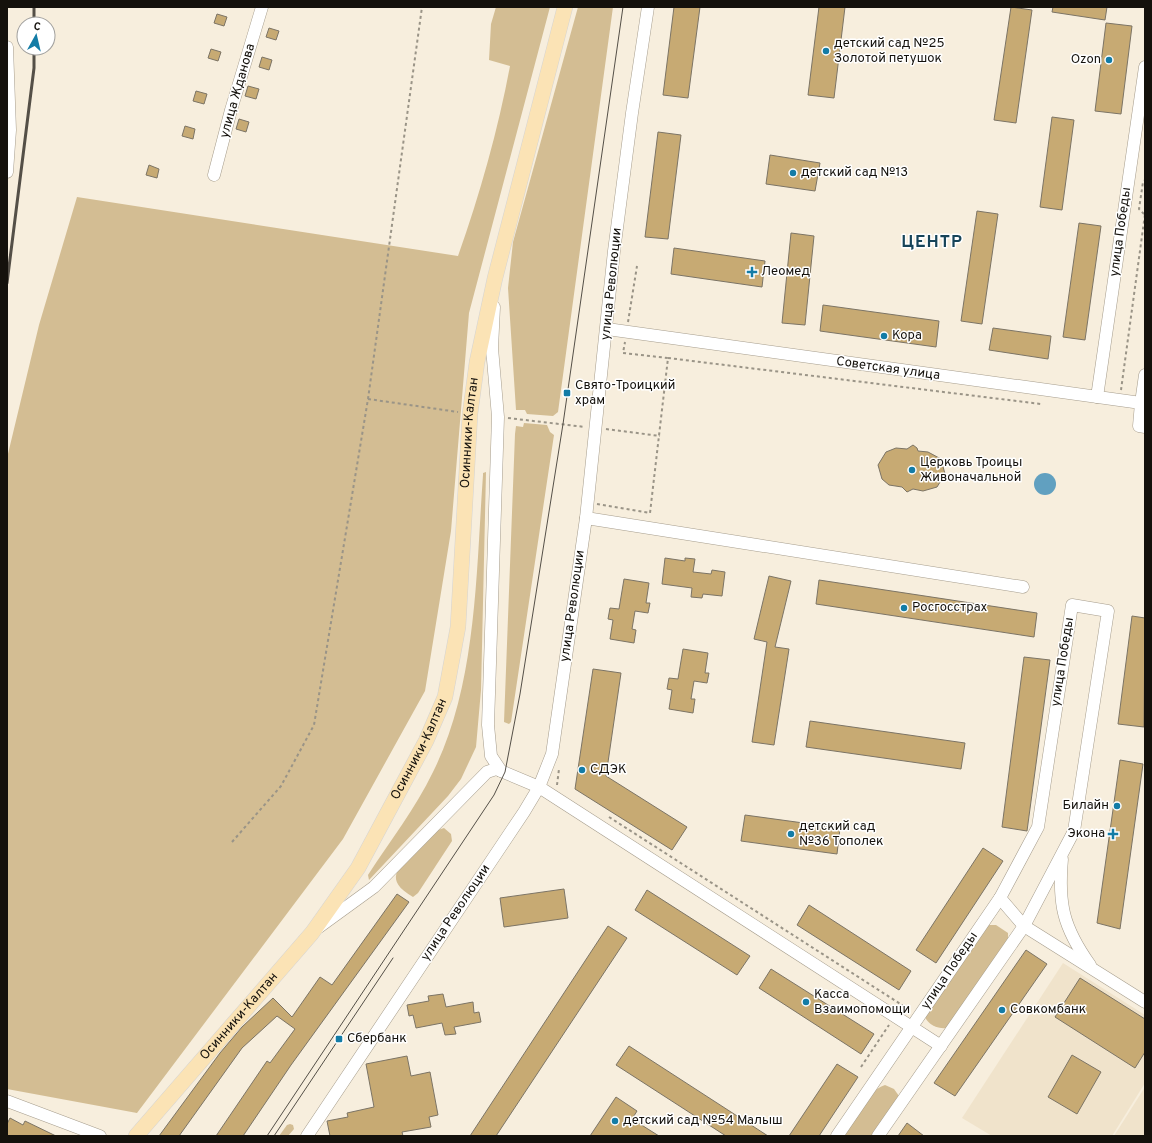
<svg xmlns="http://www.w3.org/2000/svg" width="1152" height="1143" viewBox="0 0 1152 1143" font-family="Overpass,sans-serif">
<rect width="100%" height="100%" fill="#f7eedd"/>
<g fill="#f0e3cb">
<path d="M1063,963L1145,1015V1083L1112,1136H992L962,1118Z"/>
<path d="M1145,1087V1136H1114Z"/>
</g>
<g fill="#d3bd93">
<path d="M496,7H550L469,313L451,531L425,691L343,839L137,1113L7,1089V458L39,325L77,197L458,256C480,194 498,130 510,66L489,60L491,24Z"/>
<path d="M578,7H613L558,412L553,416L527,414L525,410H516L508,288L513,242Z"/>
<path d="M524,423L547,425L550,432L554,435L511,722L509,724L504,722L515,434L516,426L523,427Z"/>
<path d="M486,472L481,690L476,747L461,779L448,796L369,880L368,875C390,841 415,809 433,772C477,684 476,572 483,475V473Z"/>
<path d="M444,828L451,834L452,841L418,893L413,897C384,880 397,868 415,850C424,840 431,831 444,828Z"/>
<path d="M988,925H996L1008,933V943L947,1028C939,1029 929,1026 925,1017Z"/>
<path d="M885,1085L894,1089L899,1096L874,1136H841C853,1119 865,1092 885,1085Z"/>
<path d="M290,1124L293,1125L294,1129L288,1136H279L287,1125Z"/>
</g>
<circle fill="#61a0c0" cx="1045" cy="484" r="11"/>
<g fill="#c7aa73" stroke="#7c7465">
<path d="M674,7H700L688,98L663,95Z"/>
<path d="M819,7H845L834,98L808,95Z"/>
<path d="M1011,7L1032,10L1016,123L994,120Z"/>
<path d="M1053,7H1107L1105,20L1052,12Z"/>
<path d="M217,14L227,17L224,26L214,23Z"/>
<path d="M1106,23L1132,26L1121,114L1095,111Z"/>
<path d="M269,28L279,31L276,40L266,37Z"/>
<path d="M211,49L221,52L218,61L208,58Z"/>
<path d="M262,57L272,60L269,70L259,67Z"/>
<path d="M248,86L259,89L256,99L245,96Z"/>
<path d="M196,91L207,94L204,104L193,101Z"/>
<path d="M1052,117L1074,120L1062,210L1040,207Z"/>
<path d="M239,119L249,122L246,132L236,129Z"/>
<path d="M185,126L195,129L193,139L182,136Z"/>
<path d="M658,132L681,135L668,239L645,237Z"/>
<path d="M770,155L820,163L815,191L766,184Z"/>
<path d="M149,165L159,169L157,178L146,175Z"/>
<path d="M977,211L998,214L982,324L961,321Z"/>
<path d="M1079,223L1101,226L1085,340L1063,337Z"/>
<path d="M791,233L814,236L805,325L782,323Z"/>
<path d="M674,248L765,261L762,287L671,274Z"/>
<path d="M823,305L939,321L936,347L820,331Z"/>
<path d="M993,328L1051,336L1048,359L989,350Z"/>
<path d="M913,445L917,448L918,451L928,452L941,459L945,474L937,487L923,491L913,489L907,492L902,487L889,485L882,479L878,465L886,452L896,448L907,449Z"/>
<path d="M665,558L685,561V558L695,559L693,572L711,574L712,570L725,572L722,596L703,594L702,598L691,597L692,588L662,584Z"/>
<path d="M769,576L791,581L775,647L789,649L774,745L752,742L767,642L754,639Z"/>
<path d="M624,579L649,583L646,603H650L648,613L635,611L632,629L636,630L634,643L610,639L613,620L608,619L610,608L619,609Z"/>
<path d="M819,580L1037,613L1034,637L816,604Z"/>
<path d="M1132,616L1145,618L1144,727L1118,724Z"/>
<path d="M683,649L708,653L705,673H709L707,683L694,681L691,699H695L693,713L669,709L672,690L667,689L669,678L678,679Z"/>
<path d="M1024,657L1050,660L1027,831L1002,827Z"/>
<path d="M593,669L621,673L606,776L687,827L672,850L575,789Z"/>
<path d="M810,721L965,743L961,769L806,747Z"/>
<path d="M1120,760L1143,764L1120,929L1097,923Z"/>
<path d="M745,815L840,828L837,854L741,841Z"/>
<path d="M983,848L1003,861L936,963L916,950Z"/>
<path d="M564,889L568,918L504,927L500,898Z"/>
<path d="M647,890L750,956L737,975L635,910Z"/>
<path d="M397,894L409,902L291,1065L243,1136H216L267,1061L270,1063L295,1029L277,1016L242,1048L179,1136H159L220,1053L242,1027L273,998L292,1017L320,977L332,985Z"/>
<path d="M809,905L911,971L899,990L797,925Z"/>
<path d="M608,926L627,938L496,1136H470Z"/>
<path d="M1026,950L1047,964L955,1096L934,1083Z"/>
<path d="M771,969L874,1034L861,1054L759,988Z"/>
<path d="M1080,978L1145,1019V1052L1135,1068L1055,1017Z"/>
<path d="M443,994L446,1007L473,1002L474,1013L479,1012L481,1022L454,1027L456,1034L445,1035L442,1023L416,1028L413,1015L409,1016L407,1005L429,1001L428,996Z"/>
<path d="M629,1046L768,1136H726L616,1065Z"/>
<path d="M1072,1055L1101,1072L1077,1114L1048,1097Z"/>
<path d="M407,1056L411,1076L430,1072L438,1115L429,1117L431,1127L402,1132L403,1136H330L327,1121L348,1117L347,1113L374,1107L366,1064Z"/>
<path d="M837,1064L858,1077L819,1136H789Z"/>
<path d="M616,1097L637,1111L632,1119L659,1136H590Z"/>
<path d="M10,1118L23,1125L25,1121L56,1136H7V1124Z"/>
<path d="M907,1123L924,1136H898Z"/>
</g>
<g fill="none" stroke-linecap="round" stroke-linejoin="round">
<defs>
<g id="minor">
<path d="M7,47L10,130L7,172"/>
<path d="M214,175L231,110L262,7"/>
<path d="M607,329L1141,403L1139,426L1145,427"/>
<path d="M1097,397L1145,67"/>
<path d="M1141,403L1145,375"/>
<path d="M586,518L1023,587"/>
<path d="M501,771L539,787L941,1046"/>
<path d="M1062,859C1058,904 1063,927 1090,965"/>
<path d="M1000,898L1024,926L1145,1002"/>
<path d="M319,927L374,887L487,772L496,769L501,771L491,756L488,725L498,417L492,348L494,307"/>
<path d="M7,1101L100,1136"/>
<path d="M307,1136L524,812L539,787L552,754L586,518L614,251L632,113L648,7"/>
<path d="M837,1136L1000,898L1038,827L1072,605L1108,611L1074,831L1024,926L878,1136"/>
</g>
<g id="major">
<path id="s1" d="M136,1136L312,933L358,868L426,741L445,697L458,627L470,414L477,362L495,278L565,7"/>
</g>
</defs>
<use href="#minor" stroke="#a69d8d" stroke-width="13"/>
<use href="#major" stroke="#d5d4d3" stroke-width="16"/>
<g stroke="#9a9487" stroke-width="2" stroke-dasharray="3 3" stroke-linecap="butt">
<path d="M1144,214L1139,209L1143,182L1145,180"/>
<path d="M628,322L637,266"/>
<path d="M668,358L1041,404"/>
<path d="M1121,390L1145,214"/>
<path d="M368,399L458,412"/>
<path d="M508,418L585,427"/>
<path d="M606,429L660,436"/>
<path d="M597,504L650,513L668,358L623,353L625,342"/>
<path d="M557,785L559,769"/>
<path d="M609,817L902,1005L901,1007"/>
<path d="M232,842L281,786L314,725L368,399L422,7"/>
<path d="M861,1067L889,1025"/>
</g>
<use href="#minor" stroke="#fff" stroke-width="12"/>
<use href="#major" stroke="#fbe3b5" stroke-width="15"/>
<g stroke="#544f47" stroke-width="1">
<path d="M267,1136L494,795L505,772L520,694L563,424L623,7"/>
<path d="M274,1136L393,958"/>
</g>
<g stroke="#544f47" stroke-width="3">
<path d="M34,24V7"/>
<path d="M7,283L34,68V48"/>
</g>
</g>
<g fill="#137ca6" stroke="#fff" stroke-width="1.5">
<circle cx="826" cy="51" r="4"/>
<circle cx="1109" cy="60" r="4"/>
<circle cx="793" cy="173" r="4"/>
<path d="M750 266h4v4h4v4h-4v4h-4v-4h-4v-4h4z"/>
<circle cx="884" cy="336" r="4"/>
<rect x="563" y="389" width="8" height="8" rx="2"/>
<circle cx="912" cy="470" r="4"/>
<circle cx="904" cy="608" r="4"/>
<circle cx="582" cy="770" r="4"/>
<circle cx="1117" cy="806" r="4"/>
<circle cx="791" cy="834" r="4"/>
<path d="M1111 828h4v4h4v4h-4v4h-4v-4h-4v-4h4z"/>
<circle cx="806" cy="1002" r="4"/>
<circle cx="1002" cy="1010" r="4"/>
<rect x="335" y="1035" width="8" height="8" rx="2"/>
<circle cx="615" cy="1121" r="4"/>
</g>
<g text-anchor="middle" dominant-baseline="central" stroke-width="3" stroke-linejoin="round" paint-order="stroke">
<g font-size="13" fill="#14110c" stroke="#fff" text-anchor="start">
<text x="834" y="44">детский сад №25<tspan x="834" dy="15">Золотой петушок</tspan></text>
<text x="1101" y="60" text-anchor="end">Ozon</text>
<text x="801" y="173">детский сад №13</text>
<text x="761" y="272">Леомед</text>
<text x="892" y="336">Кора</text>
<text x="575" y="386">Свято-Троицкий<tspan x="575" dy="15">храм</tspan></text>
<text x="920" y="463">Церковь Троицы<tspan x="920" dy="15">Живоначальной</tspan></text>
<text x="912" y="608">Росгосстрах</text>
<text x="590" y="770">СДЭК</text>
<text x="1109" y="806" text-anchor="end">Билайн</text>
<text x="799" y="827">детский сад<tspan x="799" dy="15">№36 Тополек</tspan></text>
<text x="1105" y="834" text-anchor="end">Экона</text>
<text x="814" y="995">Касса<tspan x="814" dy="15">Взаимопомощи</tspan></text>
<text x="1010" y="1010">Совкомбанк</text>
<text x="347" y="1039">Сбербанк</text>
<text x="623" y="1121">детский сад №54 Малыш</text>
</g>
<g font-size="13" fill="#14110c" stroke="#fff">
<text transform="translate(238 91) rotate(-74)">улица Жданова</text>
<text transform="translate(1121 232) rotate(-82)">улица Победы</text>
<text transform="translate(612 284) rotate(-84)">улица Революции</text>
<text transform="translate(888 369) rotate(8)">Советская улица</text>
<text stroke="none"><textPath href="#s1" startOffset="806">Осинники-Калтан</textPath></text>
<text transform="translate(573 606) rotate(-82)">улица Революции</text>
<text transform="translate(1063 662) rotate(-81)">улица Победы</text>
<text stroke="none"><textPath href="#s1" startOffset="482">Осинники-Калтан</textPath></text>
<text transform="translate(456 913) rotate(-56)">улица Революции</text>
<text transform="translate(950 971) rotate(-56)">улица Победы</text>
<text stroke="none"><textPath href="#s1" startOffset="158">Осинники-Калтан</textPath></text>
</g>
<g font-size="17" font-weight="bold" letter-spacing="1" fill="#174459" stroke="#fff">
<text x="932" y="243">ЦЕНТР</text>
</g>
</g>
<rect width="1152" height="1143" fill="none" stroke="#14110c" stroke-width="16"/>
<g transform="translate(36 36) rotate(8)"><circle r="19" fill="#ffffff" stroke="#a1a09e"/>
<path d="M0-3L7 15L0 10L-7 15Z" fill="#137ca6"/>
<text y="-6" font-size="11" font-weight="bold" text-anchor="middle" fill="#14110c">С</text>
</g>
</svg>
